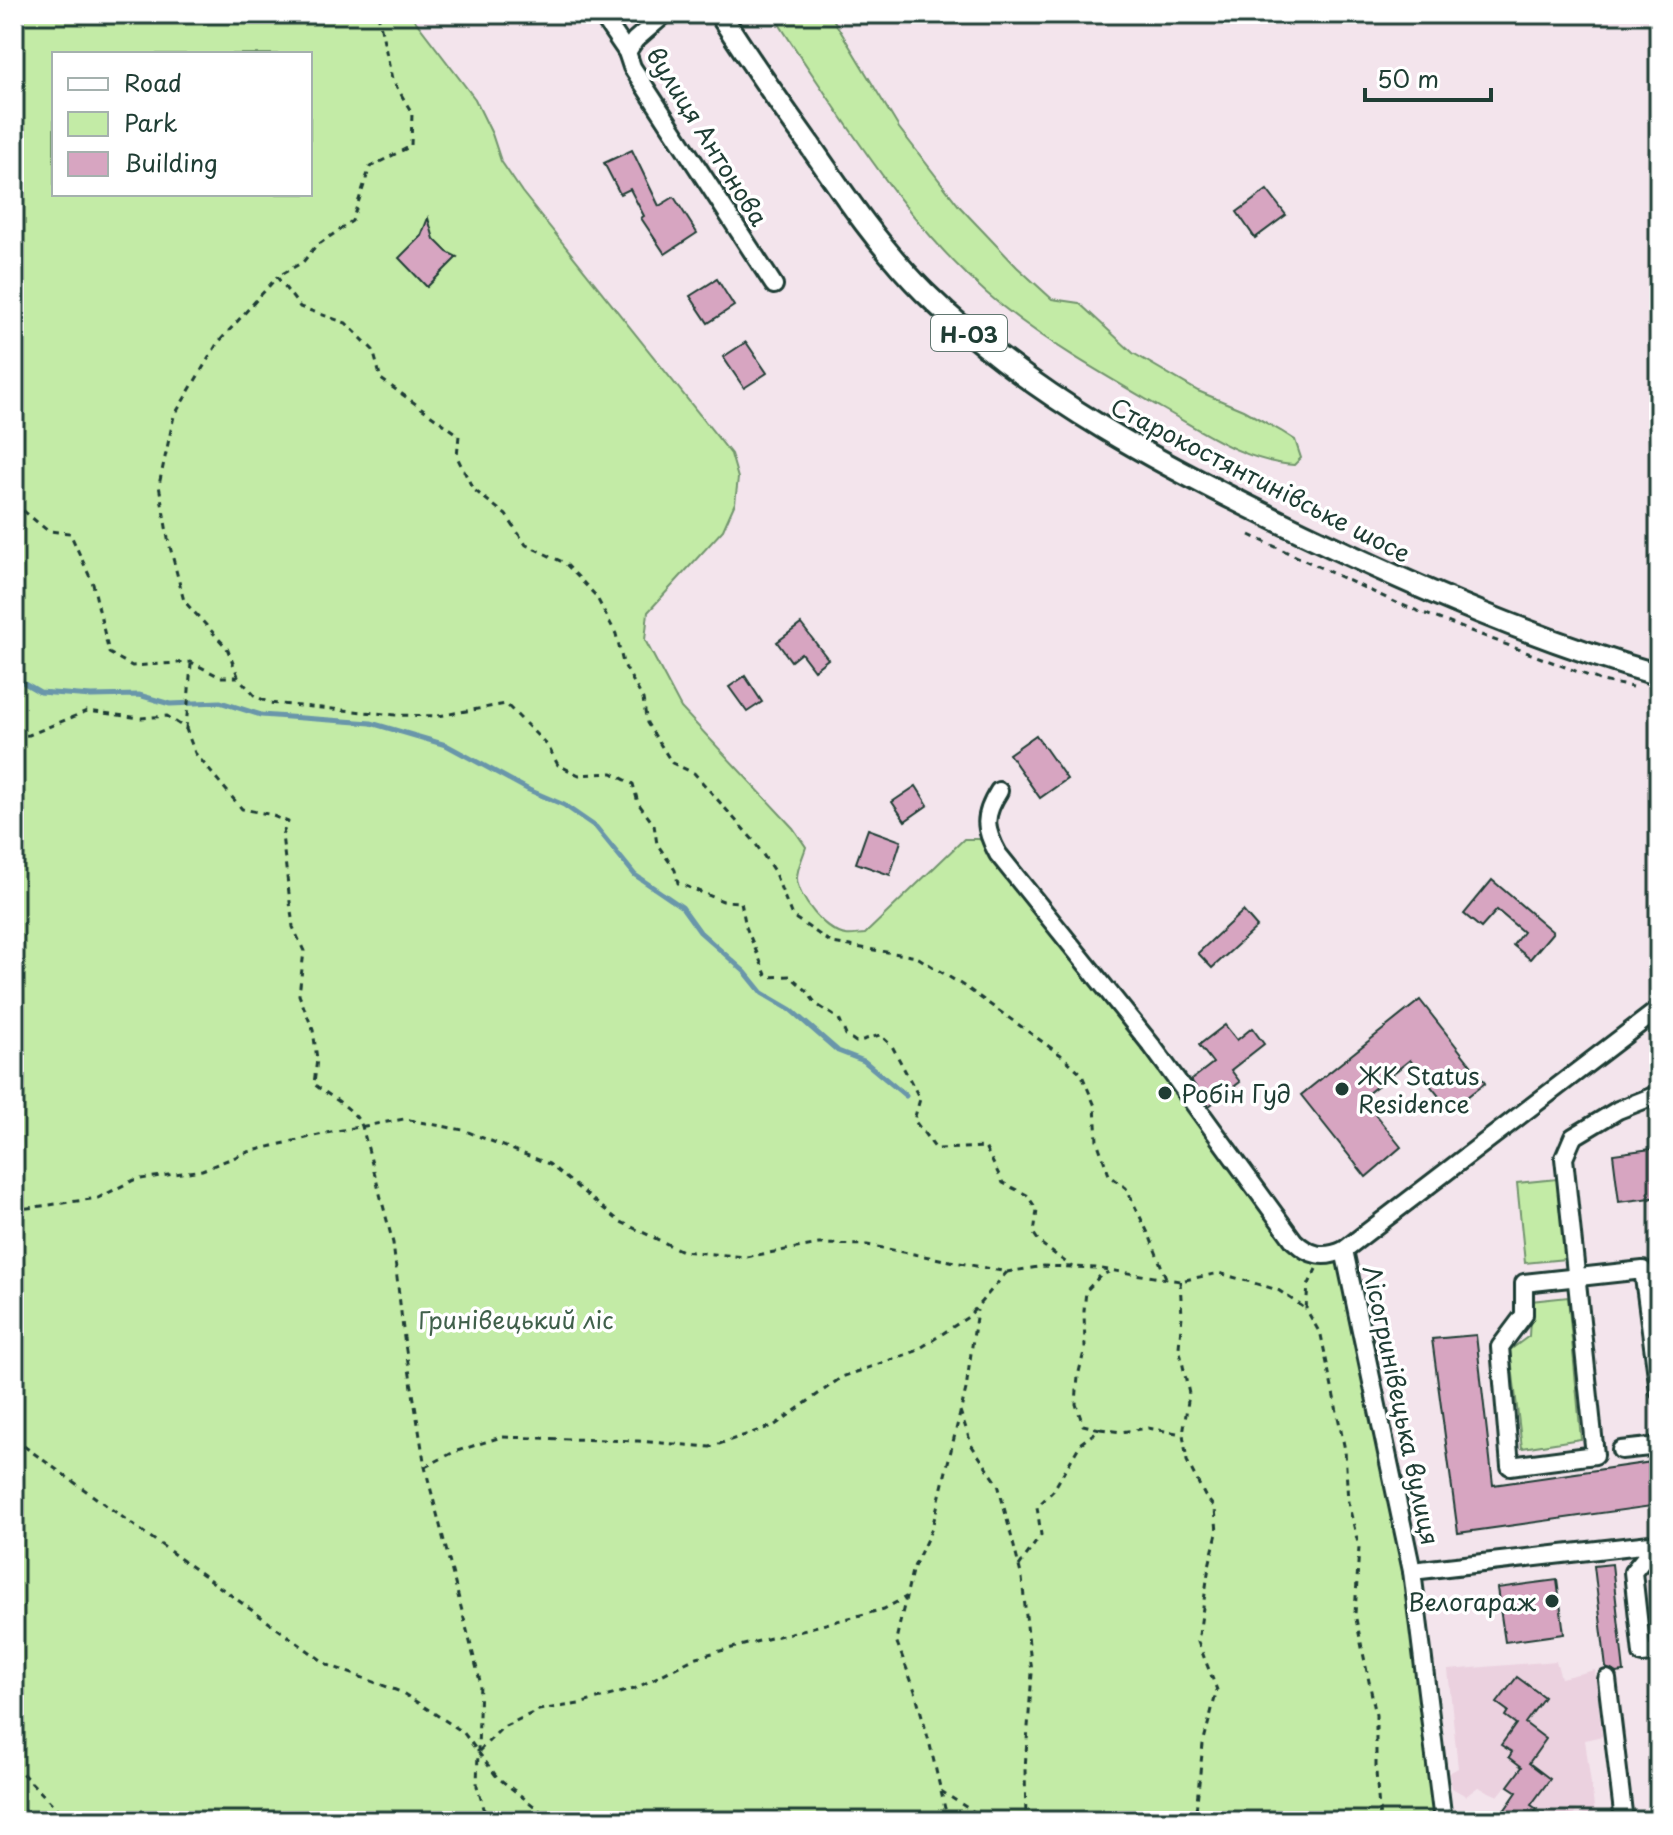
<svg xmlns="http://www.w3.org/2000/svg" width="1673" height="1835" viewBox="0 0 1673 1835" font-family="'Playpen Sans',sans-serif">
<rect width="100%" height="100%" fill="#f3e4ec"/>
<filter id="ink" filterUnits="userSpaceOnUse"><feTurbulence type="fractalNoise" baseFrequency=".0125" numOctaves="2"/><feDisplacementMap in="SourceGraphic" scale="16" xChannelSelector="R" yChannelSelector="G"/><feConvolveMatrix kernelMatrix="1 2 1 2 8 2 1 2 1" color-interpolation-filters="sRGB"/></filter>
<g filter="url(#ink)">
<path fill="#ebd1df" d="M1556,1661L1561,1678L1595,1670L1602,1736L1585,1740L1596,1821H1592L1578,1809L1569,1821H1547L1548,1818L1542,1812L1506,1786L1498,1796L1478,1787L1466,1796L1452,1788L1449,1773L1458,1768L1448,1670Z"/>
<g fill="#c3eba6" stroke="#71946d" stroke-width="2" fill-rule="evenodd">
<path d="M14,14H410L475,99L492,134L501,161L522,192L731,454L738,478L735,503L723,530L648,612L645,640L681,708L793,828L806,847C803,857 797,868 797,878C797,897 827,933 846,935C852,936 859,934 865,934L964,839H979L998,854L1306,1252L1344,1250L1412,1571L1443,1821H14ZM54,54H310V194H54Z"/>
<path d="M773,14H830L899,128L959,206L1017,267L1052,299L1079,303L1133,353L1198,391L1243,410L1281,431L1295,440L1301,458L1294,465C1245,462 1202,431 1161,408C1106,376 1051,345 1002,306C931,249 877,170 827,96C809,69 790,42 773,14Z"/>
<path d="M1557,1179L1565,1259L1525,1263L1517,1183Z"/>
<path d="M1568,1297L1581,1439L1522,1448L1510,1350L1529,1336L1531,1301Z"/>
</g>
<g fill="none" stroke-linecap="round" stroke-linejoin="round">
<path stroke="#6996aa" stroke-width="5" d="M14,677L40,692L91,696L139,695L170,704L220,702L261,715L371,723L446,745L529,790L564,805L596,827L635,875L682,907L700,932L745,972L762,993L791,1010L838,1051L864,1061L906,1096"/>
</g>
<g fill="#d7a5c1" stroke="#1f3d34" stroke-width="2">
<path d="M632,150L659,206L674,197L697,233L665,254L641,218L644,216L630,189L620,194L604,163Z"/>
<path d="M1267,190L1286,215L1255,238L1237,212Z"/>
<path d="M428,218L434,239L447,252L457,257L427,287L399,258L421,236Z"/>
<path d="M717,279L734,306L708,323L690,296Z"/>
<path d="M746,342L767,373L744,388L723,357Z"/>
<path d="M801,624L828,659L814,670L801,653L791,661L777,642Z"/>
<path d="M745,676L762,702L747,712L729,687Z"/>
<path d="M1036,735L1067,779L1040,798L1009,754Z"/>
<path d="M916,786L928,805L905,821L892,802Z"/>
<path d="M868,829L901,841L890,875L856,863Z"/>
<path d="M1492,880L1553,932L1530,959L1513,945L1523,932L1497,910L1481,928L1464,914Z"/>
<path d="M1243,911L1257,927L1212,968L1198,953Z"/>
<path d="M1420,1000L1485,1083L1450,1110L1410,1060L1362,1098L1401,1147L1366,1177L1301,1095Z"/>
<path d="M1225,1025L1237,1040L1252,1028L1264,1044L1231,1070L1240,1082L1209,1106L1191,1080L1213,1063L1199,1045Z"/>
<path d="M1659,1148V1197L1619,1202L1613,1154Z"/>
<path d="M1476,1335L1493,1485L1659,1461V1505L1458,1533L1432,1339Z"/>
<path d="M1612,1564L1624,1672L1616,1673L1606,1668L1594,1566Z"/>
<path d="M1557,1580L1564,1634L1505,1642L1497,1588Z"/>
<path d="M1517,1677L1544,1697L1525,1723L1546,1739L1529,1763L1550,1779L1531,1805L1537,1809L1529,1821H1497L1517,1792L1508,1786L1522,1767L1509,1757L1512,1752L1501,1745L1516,1724L1505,1716L1508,1711L1497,1703Z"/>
</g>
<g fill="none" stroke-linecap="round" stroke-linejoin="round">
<defs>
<g id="minor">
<path d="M601,14L627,52L632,67L774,285"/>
<path d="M627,52L635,40L665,14"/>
<path d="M999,791C983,816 984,828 998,854L1152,1046L1294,1241C1310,1256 1324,1259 1344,1250L1659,1009"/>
<path d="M1659,1094L1618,1110L1573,1137L1564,1158L1595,1455L1510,1466L1500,1347L1524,1315V1283L1643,1270L1659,1391"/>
<path d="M1344,1250L1412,1571L1443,1821"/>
<path d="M1621,1450L1659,1446"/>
<path d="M1657,1543L1633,1572L1642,1654L1659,1652"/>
<path d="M1412,1571L1659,1543"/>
<path d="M1607,1679L1624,1821"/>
</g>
<path id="major" d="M720,14C748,58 778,101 809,144C844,195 880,248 924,292C1033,399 1169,469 1305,534C1420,589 1537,640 1659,675"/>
</defs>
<use href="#minor" stroke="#1f3d34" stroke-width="22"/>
<use href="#major" stroke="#1f3d34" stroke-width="26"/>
<g stroke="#1f3d34" stroke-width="3" stroke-dasharray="6 6" stroke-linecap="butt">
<path d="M378,14L392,79L412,113L411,146L370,167L352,221L315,247L303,262L277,277L300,307L346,323L373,350L381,379L459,435L457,457L473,489L506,515L526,545L565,563L596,596L616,634L623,663L643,699L647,723L672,763L694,773L753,840L774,871L792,916L832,943L917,957L967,988L1061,1055L1081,1073L1095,1106L1097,1141L1109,1175L1126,1188L1150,1237L1166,1278"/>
<path d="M14,503L48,531L70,533L93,584L109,653L132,666L191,662L220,677H238L254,695L269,703L396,715L438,716L506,704L548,746L558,765L579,775L612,773L633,784L638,803L654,825L657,844L675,870L678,883L723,901L741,902L746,927L767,977L790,976L806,990L816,1004L839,1019L846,1035L856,1042L880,1035L892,1046L920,1099L914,1120L936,1149L985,1147L1003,1183L1027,1195L1037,1210L1034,1234L1040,1243L1072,1267"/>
<path d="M1250,535L1397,603L1602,681L1632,687"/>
<path d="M238,676L227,648L184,601L168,539L159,485L174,416L217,344L277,277"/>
<path d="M186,729L191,664"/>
<path d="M14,736L29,735L87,711L141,718L167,716L186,729L195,753L242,809L268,814L288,822L282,835L293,927L304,951L299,995L313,1030L317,1059L314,1084C331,1098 352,1106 362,1126L393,1243L404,1338L425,1467L480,1681L477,1786L488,1821"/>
<path d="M14,1210L98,1198L134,1180L202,1170L248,1152L331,1132L404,1119L463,1130L549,1164L619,1221L682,1251L746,1257L819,1244L867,1245L1007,1272L1044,1266L1096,1268L1180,1281L1219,1273L1278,1290L1306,1309"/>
<path d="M1316,1269L1308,1286L1306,1309L1321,1335L1345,1450L1348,1502L1359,1547L1355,1614L1376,1715V1772L1380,1821"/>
<path d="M1180,1281L1182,1316L1179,1347L1189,1394L1183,1434L1187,1461L1205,1496L1215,1508L1217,1533L1209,1566L1198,1642L1217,1690L1203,1744L1195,1821"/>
<path d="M960,1411L972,1446L998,1484L1022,1578L1032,1673L1025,1768L1026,1821"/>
<path d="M1100,1429L1083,1425L1076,1404L1078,1376L1085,1348L1084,1311L1086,1291L1100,1276L1109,1272"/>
<path d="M14,1439L328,1665L401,1692L463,1732L497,1777L553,1821"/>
<path d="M425,1467L454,1452L501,1437L638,1441L710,1447L775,1425L842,1377L916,1351L968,1317L1007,1272"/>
<path d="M1019,1566L1041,1535L1037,1507L1053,1491L1081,1443L1100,1429L1121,1432L1148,1428L1183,1434"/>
<path d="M479,1751L503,1727L539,1710L579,1704L634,1689L697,1657L884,1609L906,1597"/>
<path d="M14,1765L69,1821"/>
<path d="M941,1791L988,1821"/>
<path d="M948,1821L930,1745L915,1691L896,1640L912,1571L932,1528L966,1389L977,1310"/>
<path d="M1159,1821H1174"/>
</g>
<use href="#minor" stroke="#fff" stroke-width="16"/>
<use href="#major" stroke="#fff" stroke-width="20"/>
</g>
</g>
<g fill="#1f3d34" stroke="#fff" stroke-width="3">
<circle cx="1342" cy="1089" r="8"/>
<circle cx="1165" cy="1093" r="8"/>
<circle cx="1552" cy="1601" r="8"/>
</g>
<g text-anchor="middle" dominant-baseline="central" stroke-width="7" stroke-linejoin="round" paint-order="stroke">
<rect fill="#fff" stroke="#627771" stroke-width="2" x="931" y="315" width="76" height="36" rx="6"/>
<g font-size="22" font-weight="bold" fill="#1f3d34">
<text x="969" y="333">Н-03</text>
</g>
<g font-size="24" fill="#1f3d34" stroke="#fff">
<text transform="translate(708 136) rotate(58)">вулиця Антонова</text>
<text transform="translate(1261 479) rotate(27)">Старокостянтинівське шосе</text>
<text transform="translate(1402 1405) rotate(78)">Лісогринівецька вулиця</text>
</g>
<g font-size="24" fill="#1f3d34" stroke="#fff" text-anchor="start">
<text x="1358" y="1075">ЖК Status<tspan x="1358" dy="28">Residence</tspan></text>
<text x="1181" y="1093">Робін Гуд</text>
<text x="1536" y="1601" text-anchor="end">Велогараж</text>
</g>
<g font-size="24" fill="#40604b" stroke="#fff">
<text x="516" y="1319">Гринівецький ліс</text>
</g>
</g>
<rect width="1673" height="1835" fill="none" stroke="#fff" stroke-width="48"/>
<rect x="24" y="24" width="1625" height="1787" fill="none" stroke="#1f3d34" stroke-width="3" filter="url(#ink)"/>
<rect x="52" y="52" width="260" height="144" fill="#ffffff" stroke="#a5b1ae" stroke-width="2"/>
<rect x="68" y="78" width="40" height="12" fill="#ffffff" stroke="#a5b1ae" stroke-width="2"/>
<text x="124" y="92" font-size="24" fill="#1f3d34">Road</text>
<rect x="68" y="112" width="40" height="24" fill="#c3eba6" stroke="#a5b1ae" stroke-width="2"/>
<text x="124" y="132" font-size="24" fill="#1f3d34">Park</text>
<rect x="68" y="152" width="40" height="24" fill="#d7a5c1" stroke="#a5b1ae" stroke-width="2"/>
<text x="124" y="172" font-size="24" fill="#1f3d34">Building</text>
<path d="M1365 88v12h126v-12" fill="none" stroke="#1f3d34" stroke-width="4"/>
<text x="1377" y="88" font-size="24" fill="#1f3d34" stroke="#ffffff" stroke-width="6" paint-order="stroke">50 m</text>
</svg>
